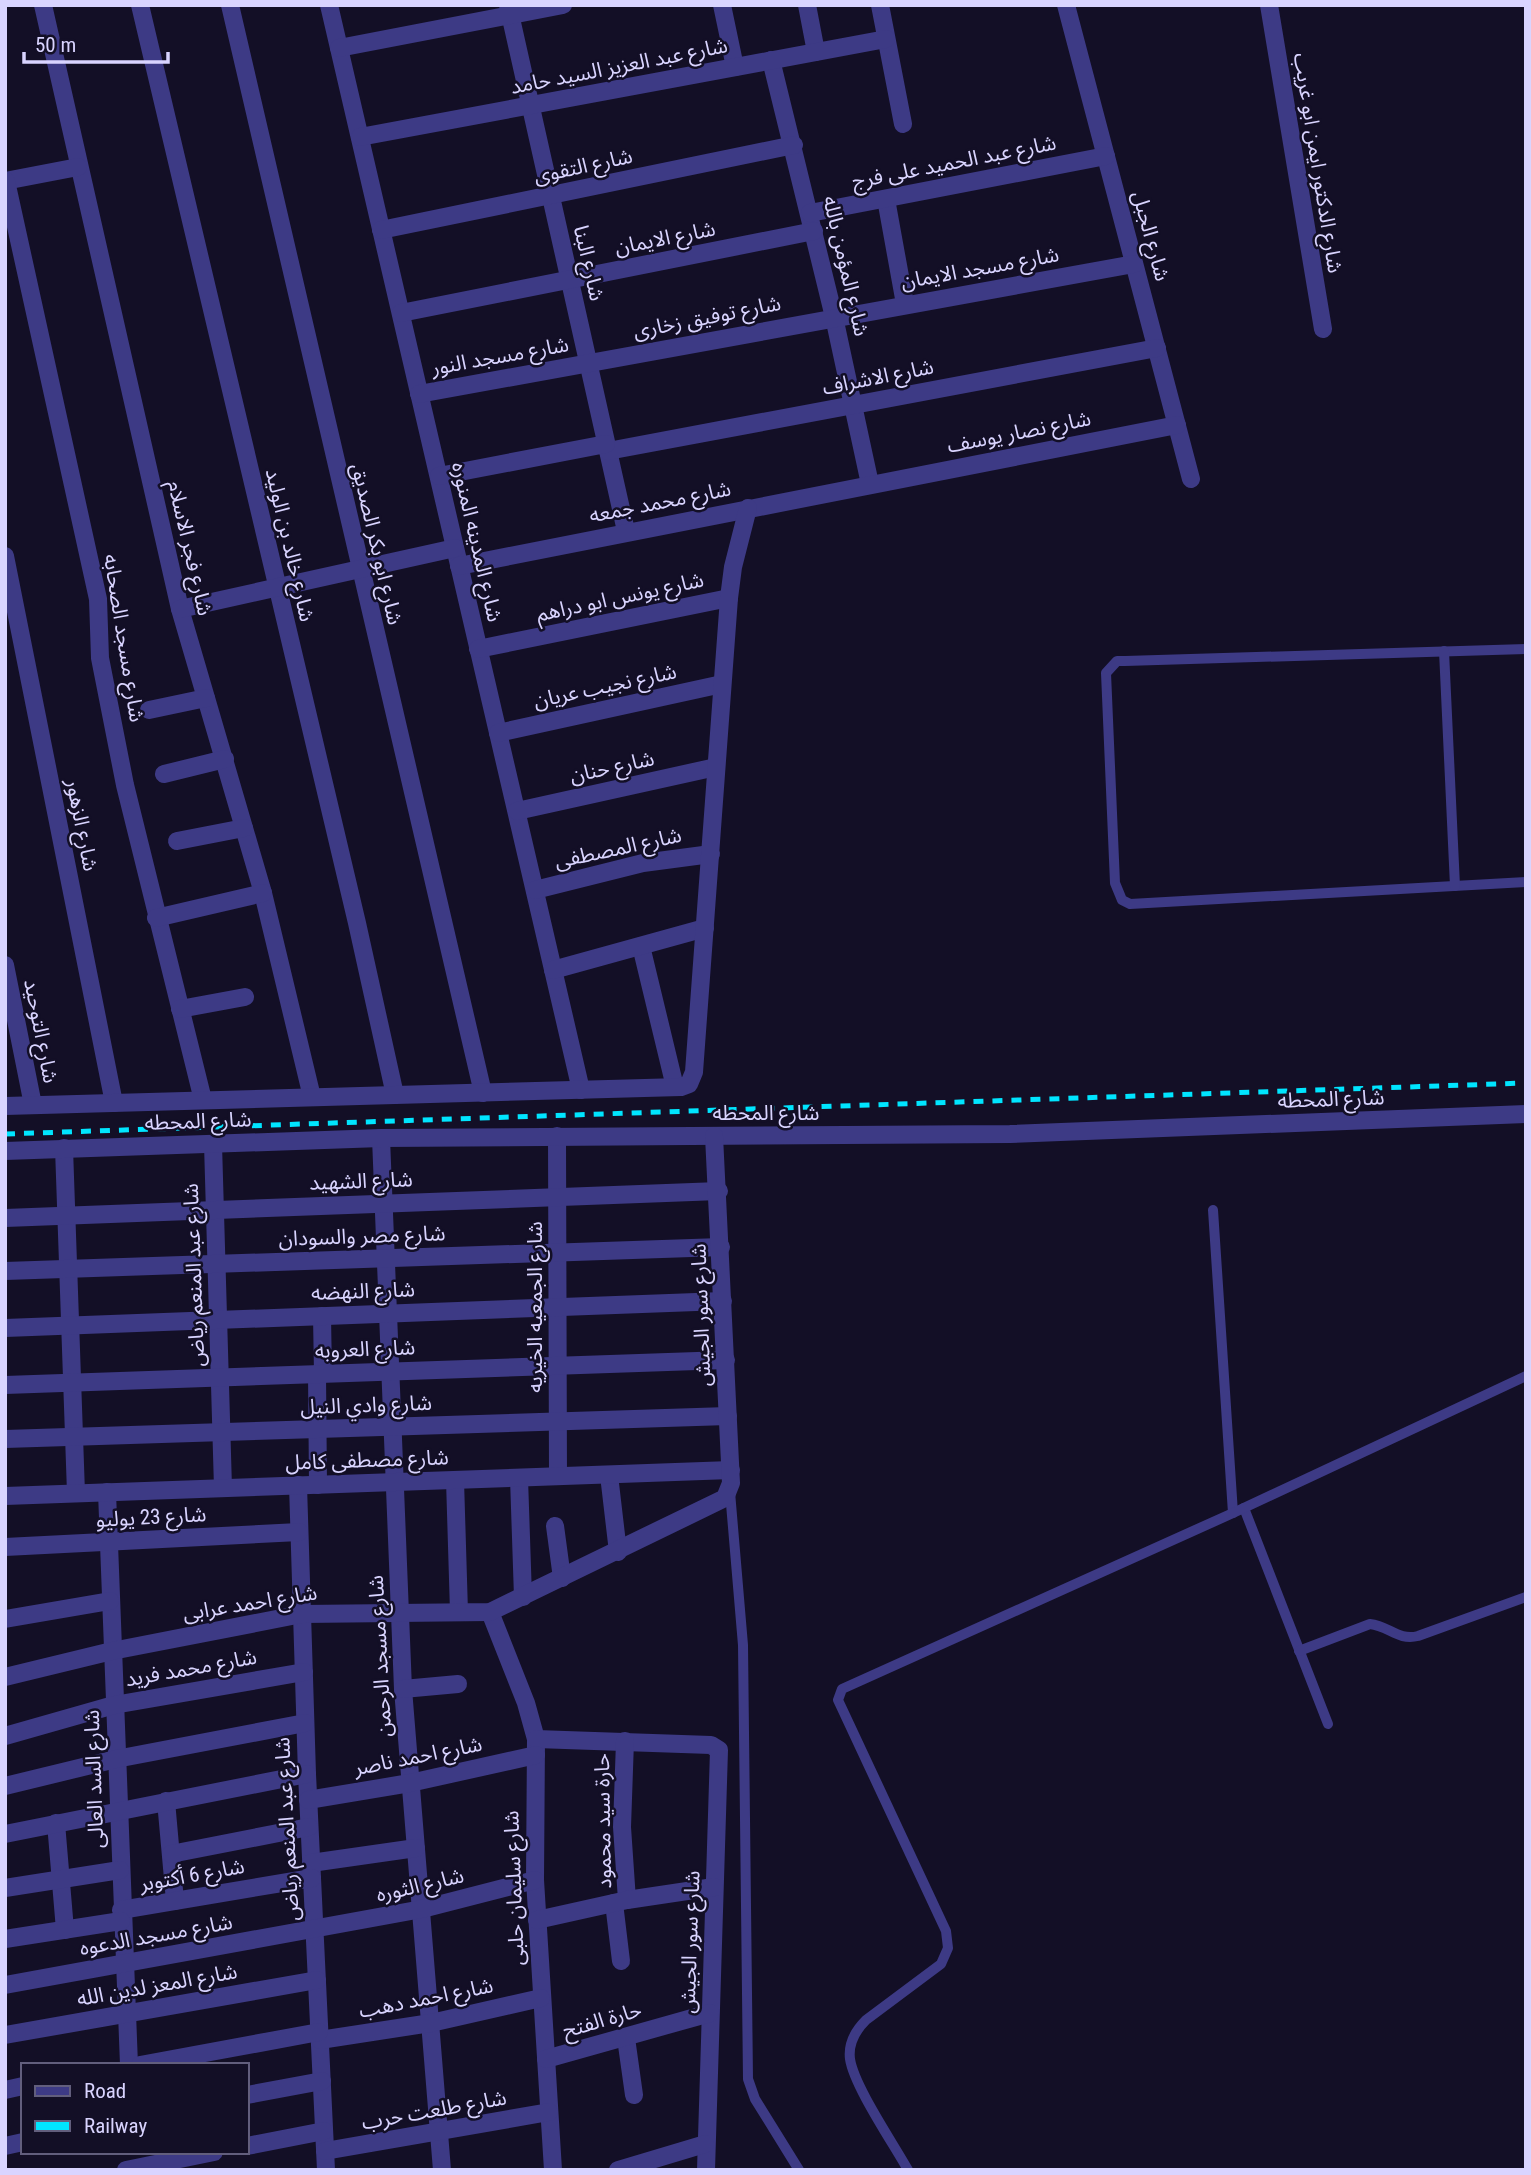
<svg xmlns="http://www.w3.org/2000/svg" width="1531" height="2175" viewBox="0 0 1531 2175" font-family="'Roboto Condensed','Noto Sans Arabic',sans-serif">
<rect width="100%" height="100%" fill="#130f26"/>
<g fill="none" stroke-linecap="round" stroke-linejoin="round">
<g stroke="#3d3a85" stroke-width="10">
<path d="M1526,649L1125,661H1117L1106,673L1115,883L1122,900L1130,904L1526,882"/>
<path d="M1444,651L1455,886"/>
<path d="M1213,1210L1233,1513"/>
<path d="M730,1492L743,1645L748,2079L755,2099L799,2170"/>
<path d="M1244,1508L1328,1724"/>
<path d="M1299,1651L1370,1624C1389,1626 1398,1641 1418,1636L1526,1597"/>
<path d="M908,2170C893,2143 854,2086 850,2059C848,2043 855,2031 866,2020L941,1964L948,1948L946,1931L838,1700L842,1689L1233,1513L1526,1376"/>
</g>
<g stroke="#3d3a85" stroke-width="18">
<path d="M43,5L180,609L263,893L312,1097"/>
<path d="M140,5L357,923L395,1095"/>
<path d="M230,5L483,1093"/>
<path d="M329,5L581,1090"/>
<path d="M508,5L626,531"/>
<path d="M722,5L735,67"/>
<path d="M807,5L816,52"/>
<path d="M880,5L903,124"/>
<path d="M1066,5L1191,479"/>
<path d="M1269,5L1323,329"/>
<path d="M339,48L563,5"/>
<path d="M771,60L834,317L870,484"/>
<path d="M360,137L886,39"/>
<path d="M5,181L78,167"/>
<path d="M6,181L98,599L100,658L125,785L203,1100"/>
<path d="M886,199L905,304"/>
<path d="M810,213L1106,156"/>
<path d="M381,230L794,145"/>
<path d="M401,313L814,231"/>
<path d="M419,394L1134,264"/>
<path d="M608,451L1157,348"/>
<path d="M439,476L606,444"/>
<path d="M5,556L114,1103"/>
<path d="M459,566L1177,425"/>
<path d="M180,609L455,548"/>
<path d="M478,649L729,598"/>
<path d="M149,710L206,698"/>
<path d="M498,733L722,684"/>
<path d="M164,774L225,759"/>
<path d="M517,811L716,767"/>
<path d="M177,841L244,828"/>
<path d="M535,890L643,863L711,854"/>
<path d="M156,918L263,893"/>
<path d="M641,946L675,1087"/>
<path d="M5,965L33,1105"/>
<path d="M553,970L705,928"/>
<path d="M180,1009L245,997"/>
<path d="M5,1106L681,1087L689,1084L694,1072L729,598L733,567L748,508"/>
<path d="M557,1136L558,1476"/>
<path d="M381,1138L403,1689L442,2170"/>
<path d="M213,1144L223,1488"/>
<path d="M64,1148L76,1493"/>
<path d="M5,1151L381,1138L1010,1134L1526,1114"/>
<path d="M5,1218L719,1191"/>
<path d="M5,1271L721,1247"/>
<path d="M322,1316L323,1374"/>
<path d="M5,1328L723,1301"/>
<path d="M317,1374L318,1485"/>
<path d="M5,1385L726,1360"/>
<path d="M5,1439L728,1416"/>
<path d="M609,1475L618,1552"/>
<path d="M519,1478L523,1597"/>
<path d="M455,1480L459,1612"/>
<path d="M298,1485L307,1774L326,2170"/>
<path d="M107,1492L129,2065"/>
<path d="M5,1496L731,1470"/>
<path d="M555,1526L562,1578"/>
<path d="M5,1547L299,1532"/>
<path d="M490,1612L526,1703L536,1739L535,1880L553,2170"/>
<path d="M5,1619L110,1601"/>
<path d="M5,1677L112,1651L302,1614L490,1612L725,1498L731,1483L714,1136"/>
<path d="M403,1689L458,1684"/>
<path d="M5,1736L114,1705L304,1672"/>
<path d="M536,1739L711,1745L719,1750L706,2170"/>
<path d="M625,1741L622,1827L627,1900"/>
<path d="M5,1786L116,1759L305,1723"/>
<path d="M308,1800L410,1783L536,1755"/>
<path d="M166,1801L175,1901"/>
<path d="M56,1823L65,1930"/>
<path d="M5,1834L307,1774"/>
<path d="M171,1854L309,1827"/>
<path d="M311,1863L416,1848"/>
<path d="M5,1888L120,1870"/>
<path d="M614,1903L621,1961"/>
<path d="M121,1910L312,1878"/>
<path d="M537,1920L627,1900L714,1887"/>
<path d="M5,1939L121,1921"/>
<path d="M5,1985L422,1909L535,1880"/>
<path d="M5,2035L317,1980"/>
<path d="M626,2038L634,2095"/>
<path d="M320,2040L431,2023L541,1998"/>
<path d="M546,2059L710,2013"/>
<path d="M140,2065L319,2032"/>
<path d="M5,2090L23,2086"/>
<path d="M247,2095L322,2081"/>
<path d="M5,2146L23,2142"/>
<path d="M247,2146L324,2131"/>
<path d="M325,2151L549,2112"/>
<path d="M126,2170L214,2152"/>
<path d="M618,2170L705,2144"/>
</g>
<path stroke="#00e5ff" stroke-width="5" stroke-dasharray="10 9" stroke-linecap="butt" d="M5,1134L1526,1083"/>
</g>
<g text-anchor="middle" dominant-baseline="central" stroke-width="5" stroke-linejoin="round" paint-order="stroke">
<g font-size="21" fill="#d9d4ff" stroke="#130f26">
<text transform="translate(619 66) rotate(-11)">شارع عبد العزيز السيد حامد</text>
<text transform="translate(954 162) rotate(-11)">شارع عبد الحميد على فرج</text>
<text transform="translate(1318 163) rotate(81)">شارع الدكتور ايمن ابو غريب</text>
<text transform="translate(583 166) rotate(-12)">شارع التقوى</text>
<text transform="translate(1151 236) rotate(75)">شارع الجبل</text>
<text transform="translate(665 238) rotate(-11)">شارع الايمان</text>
<text transform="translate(589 263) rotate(77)">شارع البنا</text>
<text transform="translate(846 266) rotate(77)">شارع المؤمن بالله</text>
<text transform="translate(980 268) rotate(-10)">شارع مسجد الايمان</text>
<text transform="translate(707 317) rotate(-11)">شارع توفيق زخارى</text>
<text transform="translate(500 356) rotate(-10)">شارع مسجد النور</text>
<text transform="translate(878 377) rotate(-11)">شارع الاشراف</text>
<text transform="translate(1019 432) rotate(-11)">شارع نصار يوسف</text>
<text transform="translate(660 502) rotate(-11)">شارع محمد جمعه</text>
<text transform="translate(477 542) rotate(77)">شارع المدينه المنوره</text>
<text transform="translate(377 544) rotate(77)">شارع ابو بكر الصديق</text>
<text transform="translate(290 545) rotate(77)">شارع خالد بن الوليد</text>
<text transform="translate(190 548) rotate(77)">شارع فجر الاسلام</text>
<text transform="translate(620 597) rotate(-12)">شارع يونس ابو دراهم</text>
<text transform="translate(124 638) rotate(81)">شارع مسجد الصحابه</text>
<text transform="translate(605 686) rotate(-12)">شارع نجيب عريان</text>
<text transform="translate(612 767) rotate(-12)">شارع حنان</text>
<text transform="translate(82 825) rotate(79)">شارع الزهور</text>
<text transform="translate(618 848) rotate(-12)">شارع المصطفى</text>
<text transform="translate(41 1031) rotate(79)">شارع التوحيد</text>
<text transform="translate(1331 1099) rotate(-2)">شارع المحطه</text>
<text x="766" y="1113">شارع المحطه</text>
<text transform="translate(198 1121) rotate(-2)">شارع المحطه</text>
<text transform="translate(361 1181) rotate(-2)">شارع الشهيد</text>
<text transform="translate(362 1236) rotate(-2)">شارع مصر والسودان</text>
<text transform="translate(194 1275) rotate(-92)">شارع عبد المنعم رياض</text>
<text transform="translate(363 1291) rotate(-2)">شارع النهضه</text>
<text transform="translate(535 1307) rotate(-90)">شارع الجمعيه الخيريه</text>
<text transform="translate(701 1315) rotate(-92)">شارع سور الجيش</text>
<text transform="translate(365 1349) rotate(-2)">شارع العروبه</text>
<text transform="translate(366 1405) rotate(-2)">شارع وادي النيل</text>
<text transform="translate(367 1460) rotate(-2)">شارع مصطفى كامل</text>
<text transform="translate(151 1517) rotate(-3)">شارع 23 يوليو</text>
<text transform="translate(250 1603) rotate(-9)">شارع احمد عرابى</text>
<text transform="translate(380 1656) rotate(-93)">شارع مسجد الرحمن</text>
<text transform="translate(191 1668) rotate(-10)">شارع محمد فريد</text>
<text transform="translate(418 1756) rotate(-11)">شارع احمد ناصر</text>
<text transform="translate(94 1779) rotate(-92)">شارع السد العالى</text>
<text transform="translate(603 1821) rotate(-91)">حارة سيد محمود</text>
<text transform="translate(287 1829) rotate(-93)">شارع عبد المنعم رياض</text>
<text transform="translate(192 1875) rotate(-10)">شارع 6 أكتوبر</text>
<text transform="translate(420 1885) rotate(-13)">شارع الثوره</text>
<text transform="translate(514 1888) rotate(-92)">شارع سليمان حلبى</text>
<text transform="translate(156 1935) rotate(-10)">شارع مسجد الدعوه</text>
<text transform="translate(690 1942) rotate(-88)">شارع سور الجيش</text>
<text transform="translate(157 1985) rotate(-10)">شارع المعز لدين الله</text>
<text transform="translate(426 1998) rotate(-11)">شارع احمد دهب</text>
<text transform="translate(602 2020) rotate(-16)">حارة الفتح</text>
<text transform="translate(434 2110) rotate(-10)">شارع طلعت حرب</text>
</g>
</g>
<rect width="1531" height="2175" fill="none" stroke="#d9d4ff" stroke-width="14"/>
<rect x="21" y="2063" width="228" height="91" fill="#130f26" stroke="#625e7d" stroke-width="2"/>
<rect x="35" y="2086" width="35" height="10" fill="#3d3a85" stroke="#625e7d" stroke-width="2"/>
<text x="84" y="2098" font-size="21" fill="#d9d4ff">Road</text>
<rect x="35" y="2121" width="35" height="10" fill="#00e5ff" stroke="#625e7d" stroke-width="2"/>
<text x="84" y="2133" font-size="21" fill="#d9d4ff">Railway</text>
<path d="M24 52v10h144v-10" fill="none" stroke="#d9d4ff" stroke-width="3.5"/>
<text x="35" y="52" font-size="21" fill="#d9d4ff" stroke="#130f26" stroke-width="5" paint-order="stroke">50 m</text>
</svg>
